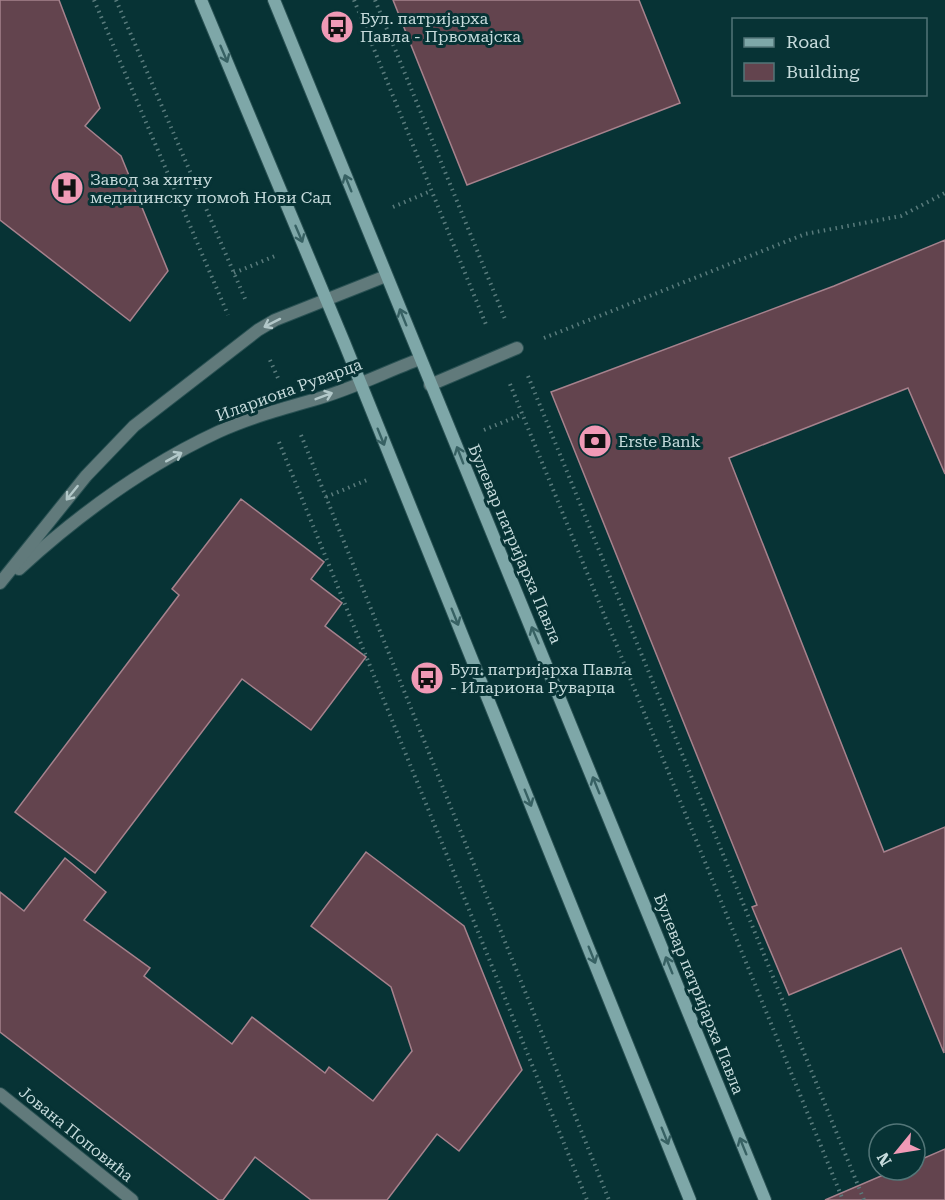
<svg xmlns="http://www.w3.org/2000/svg" width="945" height="1200" viewBox="0 0 945 1200" font-family="'Roboto Serif',serif">
<rect width="100%" height="100%" fill="#073335"/>
<g fill="#63444e" stroke="#a6828d" stroke-width="1.5">
<path d="M0,0H59L100,108L85,126L121,156L168,271L130,321L0,220Z"/>
<path d="M393,0H639L680,103L467,185Z"/>
<path d="M945,240V474L908,388L729,458L884,852L945,827L944,1053L901,948L789,995L752,907L757,905L551,392L834,286Z"/>
<path d="M241,499L324,562L311,579L342,603L325,626L366,657L311,730L242,679L95,873L15,812L179,595L172,589Z"/>
<path d="M366,852L464,926L522,1070L459,1151L437,1134L387,1200H311L255,1157L223,1200H219L0,1032V892L24,911L65,858L106,892L84,920L150,968L144,976L232,1044L252,1017L325,1073L329,1067L373,1101L412,1051L391,987L311,926Z"/>
<path d="M945,1149V1200H825L895,1170H915V1162Z"/>
</g>
<g fill="none" stroke-linecap="round" stroke-linejoin="round">
<defs>
<path id="lane" d="M430,385L517,348"/>
<g id="street">
<path d="M19,569C78,515 145,466 218,432C249,418 281,409 313,400C350,390 385,372 420,359"/>
<path d="M0,583L86,476L134,426L258,330L275,320L386,276"/>
<path d="M0,1094L132,1200"/>
</g>
<g id="secondary">
<path d="M201,0L344,342L690,1200"/>
<path d="M274,0L765,1200"/>
</g>
</defs>
<use href="#lane" stroke="#295153" stroke-width="14"/>
<use href="#street" stroke="#295153" stroke-width="14"/>
<use href="#secondary" stroke="#295153" stroke-width="14"/>
<g stroke="#597b7c" stroke-width="4" stroke-dasharray="1.5 4.5" stroke-linecap="butt">
<path d="M94,0L228,315"/>
<path d="M116,0L246,301"/>
<path d="M354,0L487,327"/>
<path d="M375,0L505,319"/>
<path d="M393,207L431,191"/>
<path d="M234,273L275,256"/>
<path d="M544,338L805,234L901,216L945,193"/>
<path d="M270,360L278,378"/>
<path d="M528,376L864,1200"/>
<path d="M510,384L843,1200"/>
<path d="M484,430L523,414"/>
<path d="M301,435L609,1200"/>
<path d="M279,442L587,1200"/>
<path d="M326,497L367,480"/>
</g>
<use href="#lane" stroke="#617a7b" stroke-width="12"/>
<use href="#street" stroke="#617a7b" stroke-width="12"/>
<use href="#secondary" stroke="#7ea7a8" stroke-width="12"/>
</g>
<defs><path id="oneway-shaft" d="M-6 0H5M1.5-3L5.5 0L1.5 3" fill="none" stroke-width="1.6" stroke-linecap="round" stroke-linejoin="round" transform="scale(1.5)"/></defs>
<g stroke="#376163">
<use href="#oneway-shaft" transform="translate(224 54) rotate(67)"/>
<use href="#oneway-shaft" transform="translate(348 183) rotate(-112)"/>
<use href="#oneway-shaft" transform="translate(299 234) rotate(67)"/>
<use href="#oneway-shaft" transform="translate(403 317) rotate(-112)"/>
<use href="#oneway-shaft" transform="translate(381 437) rotate(68)"/>
<use href="#oneway-shaft" transform="translate(460 455) rotate(-111)"/>
<use href="#oneway-shaft" transform="translate(455 617) rotate(68)"/>
<use href="#oneway-shaft" transform="translate(535 635) rotate(-113)"/>
<use href="#oneway-shaft" transform="translate(596 785) rotate(-112)"/>
<use href="#oneway-shaft" transform="translate(528 798) rotate(68)"/>
<use href="#oneway-shaft" transform="translate(592 955) rotate(68)"/>
<use href="#oneway-shaft" transform="translate(669 965) rotate(-112)"/>
<use href="#oneway-shaft" transform="translate(665 1136) rotate(68)"/>
<use href="#oneway-shaft" transform="translate(743 1146) rotate(-112)"/>
</g>
<g stroke="#b2c8c9">
<use href="#oneway-shaft" transform="translate(272 323) rotate(153)"/>
<use href="#oneway-shaft" transform="translate(324 396) rotate(-21)"/>
<use href="#oneway-shaft" transform="translate(174 457) rotate(-29)"/>
<use href="#oneway-shaft" transform="translate(72 493) rotate(129)"/>
</g>
<defs>
<symbol id="bus-disc" viewBox="-11 -11 22 22"><circle r="9.5" fill="#f09ab6" stroke="#073335"/><path d="M-5-6H5V4H4V6H2V4H-2V6H-4V4H-5ZM-3.5-4V0h7V-4ZM-3.5 1.2v1.5H-2V1.2ZM2 1.2v1.5H3.5V1.2Z" fill="#111"/></symbol>
<symbol id="hospital-disc" viewBox="-11 -11 22 22"><circle r="9.5" fill="#f09ab6" stroke="#073335"/><path d="M-5-5h3v3.5h4V-5h3V5h-3V1.5h-4V5h-3Z" fill="#111"/></symbol>
<symbol id="bank-disc" viewBox="-11 -11 22 22"><circle r="9.5" fill="#f09ab6" stroke="#073335"/><path d="M-6-4H6V4H-6ZM0-2.3a2.3 2.3 0 1 0 0 4.6a2.3 2.3 0 1 0 0-4.6Z" fill="#111"/></symbol>
</defs>
<g fill-rule="evenodd">
<use href="#bus-disc" x="318" y="8" width="38" height="38"/>
<use href="#hospital-disc" x="48" y="169" width="38" height="38"/>
<use href="#bank-disc" x="576" y="422" width="38" height="38"/>
<use href="#bus-disc" x="408" y="659" width="38" height="38"/>
</g>
<g text-anchor="middle" dominant-baseline="central" stroke-width="6" stroke-linejoin="round" paint-order="stroke">
<g font-size="16" fill="#c6dbdc" stroke="#073335" text-anchor="start">
<text x="360" y="18">Бул. патријарха<tspan x="360" dy="18">Павла - Првомајска</tspan></text>
<text x="90" y="179">Завод за хитну<tspan x="90" dy="18">медицинску помоћ Нови Сад</tspan></text>
<text x="618" y="441">Erste Bank</text>
<text x="450" y="669">Бул. патријарха Павла<tspan x="450" dy="18">- Илариона Руварца</tspan></text>
</g>
<g font-size="16" fill="#c6dbdc" stroke="#073335">
<text transform="translate(289 390) rotate(-20)">Илариона Руварца</text>
<text transform="translate(515 544) rotate(67)">Булевар патријарха Павла</text>
<text transform="translate(699 994) rotate(68)">Булевар патријарха Павла</text>
<text transform="translate(76 1134) rotate(39)">Јована Поповића</text>
</g>
</g>
<rect x="732" y="18" width="195" height="78" fill="#073335" stroke="#537678" stroke-width="1.5"/>
<rect x="744" y="38" width="30" height="9" fill="#7ea7a8" stroke="#537678" stroke-width="1.5"/>
<text x="786" y="48" font-size="18" fill="#c6dbdc">Road</text>
<rect x="744" y="63" width="30" height="18" fill="#63444e" stroke="#537678" stroke-width="1.5"/>
<text x="786" y="78" font-size="18" fill="#c6dbdc">Building</text>
<g transform="translate(897 1152) rotate(240)"><circle r="28" fill="#073335" stroke="#537678" stroke-width="1.5"/>
<path d="M0-4.5L10 22L0 15L-10 22Z" fill="#f09ab6"/>
<text y="-9" font-size="16" font-weight="bold" text-anchor="middle" fill="#c6dbdc">N</text>
</g>
</svg>
